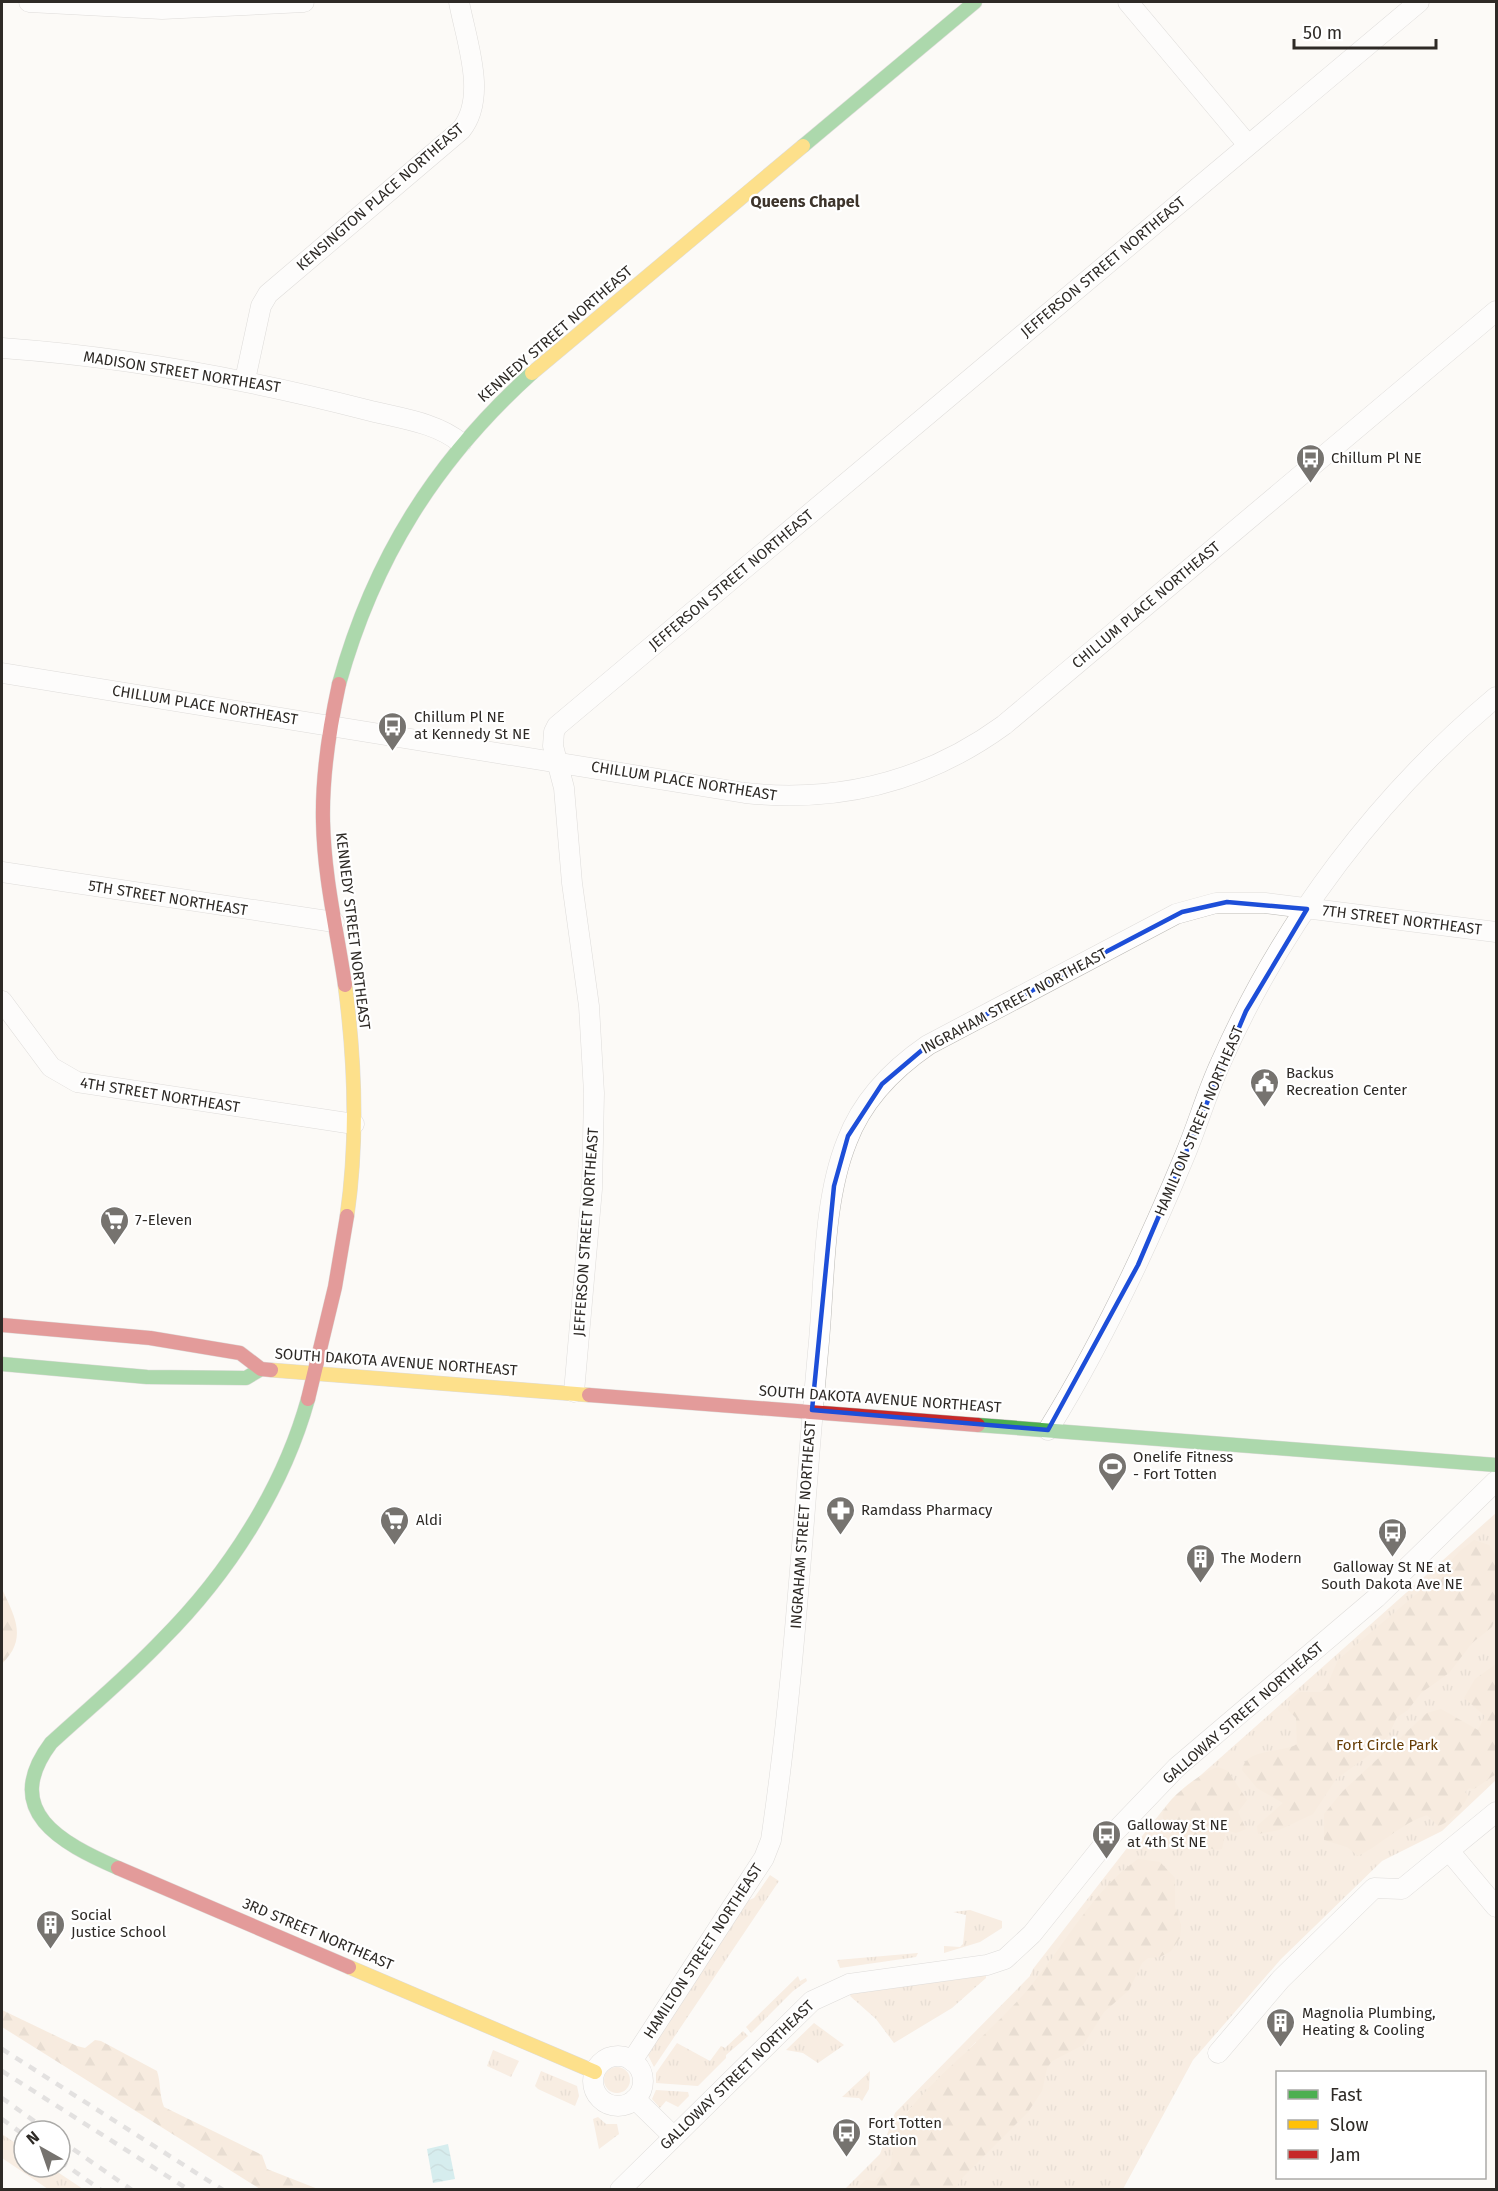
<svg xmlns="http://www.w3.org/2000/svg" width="1498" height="2191" viewBox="0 0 1498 2191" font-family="'Fira Sans',sans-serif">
<defs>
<pattern id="grass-tufts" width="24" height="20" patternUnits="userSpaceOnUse" patternTransform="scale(1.5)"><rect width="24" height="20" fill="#f3ddc7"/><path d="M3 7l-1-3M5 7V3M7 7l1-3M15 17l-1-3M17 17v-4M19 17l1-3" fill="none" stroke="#d1beab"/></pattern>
<pattern id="forest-firs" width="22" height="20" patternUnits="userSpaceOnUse" patternTransform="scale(1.5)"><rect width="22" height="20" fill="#f2dac0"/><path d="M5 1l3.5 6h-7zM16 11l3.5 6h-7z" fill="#d0bba5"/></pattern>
<pattern id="water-waves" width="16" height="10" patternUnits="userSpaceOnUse" patternTransform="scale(1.5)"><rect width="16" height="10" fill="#a9dde2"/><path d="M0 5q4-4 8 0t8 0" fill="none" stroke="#92bec2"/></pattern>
</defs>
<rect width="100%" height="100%" fill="#fcfaf7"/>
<g fill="url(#grass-tufts)" fill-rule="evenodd">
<path d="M1496,1513V1780L1442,1831L1382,1861L1281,1959L1193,2060L1123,2189L844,2190L880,2154L895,2113L1030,1976L1033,1969L1131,1843L1135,1845L1166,1806ZM976,2042V2043L894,2141L908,2111Z"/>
<path d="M770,1875L779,1881L654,2067L647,2053L747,1901L754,1898Z"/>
<path d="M970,1910L1002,1921V1928L980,1942L944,1953V1946L960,1947L963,1944L966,1915L953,1912Z"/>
<path d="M918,1953L916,1957L840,1968L837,1960Z"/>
<path d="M986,1974V1978L952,2008L894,2043L876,2019L850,1996L852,1992Z"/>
<path d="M798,1976L800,1981L806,1978L807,1981L793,1991L751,2033L746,2027Z"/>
<path d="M814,2023L844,2045L818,2063L803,2053L786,2050Z"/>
<path d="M743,2031L748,2036L726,2055V2058L698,2086L656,2083V2073L677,2043L710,2061L721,2046L725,2048Z"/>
<path d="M493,2050L519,2061L511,2077L487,2066Z"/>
<circle cx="617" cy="2080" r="13"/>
<path d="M541,2071L577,2086L579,2096L575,2106L538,2089L535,2086Z"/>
<path d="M870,2071L869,2089L862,2101L859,2098L842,2097Z"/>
<path d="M656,2090L688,2092L689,2096L678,2107L666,2101L660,2108L652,2099Z"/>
<path d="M598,2117L606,2124H617L619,2134L599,2149L593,2119Z"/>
<path d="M2,2134L24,2149V2167H50L83,2189H48L2,2158Z"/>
</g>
<g fill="url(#forest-firs)">
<path d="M1474,1540L1489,1545L1496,1556V1616L1492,1627L1472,1643L1449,1673L1421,1693L1408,1710L1397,1717L1388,1736L1369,1755L1336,1779L1313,1814L1279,1830L1258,1834L1257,1826L1283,1803L1257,1788L1242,1770C1246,1747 1282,1754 1297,1744L1296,1718L1288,1710L1290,1701L1299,1692H1321L1326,1688L1338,1660L1432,1581L1460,1551Z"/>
<path d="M3,1591C16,1619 27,1639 2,1664Z"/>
<path d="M1496,1664V1774L1474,1789L1469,1788L1465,1792L1468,1796C1463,1807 1450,1823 1438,1826L1427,1815C1402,1823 1382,1844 1358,1856L1347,1847L1324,1840V1814L1343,1791L1427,1713L1441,1709L1478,1730L1485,1716L1464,1698L1475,1679Z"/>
<path d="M1218,1767L1228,1771L1247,1800L1238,1812L1246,1829L1236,1833L1226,1830L1222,1849C1211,1851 1201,1845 1191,1840C1181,1836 1166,1830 1163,1818C1159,1802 1204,1771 1218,1767Z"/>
<path d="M1138,1859L1160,1862L1175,1878V1907L1181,1925L1180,1938L1171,1951L1160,1957L1148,1958L1142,1963L1129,1990L1104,2012L1083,2045L1052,2061L1047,2068L1042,2091L1028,2112L963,2177L955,2189H856L866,2180L875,2181L891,2165C893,2145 896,2127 909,2110C946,2066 993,2031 1030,1987C1066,1944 1091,1892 1138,1859Z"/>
<path d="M2,2010L77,2046L85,2048L95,2040L101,2041L157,2071C161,2083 159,2094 164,2107L262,2155L267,2169L318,2189H260L2,2027Z"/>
</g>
<path fill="url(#water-waves)" d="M448,2144L455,2179L433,2183L427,2149Z"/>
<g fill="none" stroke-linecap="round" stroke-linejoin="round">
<defs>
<g id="street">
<path d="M29,2L162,9L304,2"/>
<path d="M1128,2L1248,145"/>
<path d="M2,348C126,357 247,379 367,410C398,418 436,422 461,443"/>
<path d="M245,380L261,306L268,294L461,130C488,97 466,40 459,2"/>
<path d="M2,673L745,793C839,803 927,781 1004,725L1496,311"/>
<path d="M2,872L334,922"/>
<path d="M2,1001L51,1067L77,1082L354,1124"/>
<path d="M574,1392L592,1189L594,1093L589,1006L572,883L564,788L553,746L554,732L557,726L1419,2"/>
<path d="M1048,1430C1102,1343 1146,1249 1185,1155C1198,1124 1207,1092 1221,1062C1283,921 1379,795 1496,697"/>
<path d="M1450,1852L1496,1907"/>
<path d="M1218,2053L1281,1979L1374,1888L1402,1889L1496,1812"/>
<circle cx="618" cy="2081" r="25"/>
<path d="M632,2061L764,1858L771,1840C795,1678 803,1515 818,1352C825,1284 822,1203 847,1141C862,1101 893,1069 928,1045L1176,914L1216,903H1265L1496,932"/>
<path d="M635,2099L673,2136"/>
<path d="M620,2190L812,2001L849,1984L987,1965L1005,1959L1032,1934L1109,1838L1177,1767L1376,1598L1496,1481"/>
</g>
<g id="fast">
<path d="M803,146L975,2"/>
<path d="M339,684C374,558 435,461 532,373"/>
<path d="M2,1364L147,1377L246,1378L261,1369"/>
<path d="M978,1425L1496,1465"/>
<path d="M118,1868C61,1843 0,1811 51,1743C88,1709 127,1677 162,1640C228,1574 283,1489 308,1399"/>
</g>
<g id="slow">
<path d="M532,373L803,146"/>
<path d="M345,985C355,1061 358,1140 347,1216"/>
<path d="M271,1370L589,1395"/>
<path d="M349,1967L595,2072"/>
</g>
<g id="jam">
<path d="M339,684C329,730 322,775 323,821C324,877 337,931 345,985"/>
<path d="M2,1325L150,1338L240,1353L261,1369L271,1370"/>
<path d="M589,1395L978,1425"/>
<path d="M308,1399L335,1287L347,1216"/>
<path d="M118,1868L349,1967"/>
</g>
</defs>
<use href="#street" stroke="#bbb9b5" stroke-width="21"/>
<use href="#fast" stroke="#bbb9b5" stroke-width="15"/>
<use href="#slow" stroke="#bbb9b5" stroke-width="15"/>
<use href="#jam" stroke="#bbb9b5" stroke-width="15"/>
<use href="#street" stroke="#fffefe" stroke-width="20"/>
<use href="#fast" stroke="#4caf50" stroke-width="14"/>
<use href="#slow" stroke="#ffc107" stroke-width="14"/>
<use href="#jam" stroke="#c62828" stroke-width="14"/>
<g stroke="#c6c4c4" stroke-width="4.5" stroke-dasharray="8 8" stroke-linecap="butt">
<path d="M2,2049L223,2190"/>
<path d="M2,2071L189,2190"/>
<path d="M2,2098L48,2131"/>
<path d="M2,2119L24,2135"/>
<path d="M60,2140L132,2190"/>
<path d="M60,2161L101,2190"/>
</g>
</g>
<path d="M0 0H1498V2191H0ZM1227,902L1307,909L1246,1011L1138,1265L1048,1430L812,1410L834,1186L848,1136L882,1084L928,1045L1182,912Z" fill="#fcfaf7" fill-opacity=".55" fill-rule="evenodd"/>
<path fill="none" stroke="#1d4ed8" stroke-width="4.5" stroke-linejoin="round" d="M1227,902L1307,909L1246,1011L1138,1265L1048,1430L812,1410L834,1186L848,1136L882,1084L928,1045L1182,912Z"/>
<defs>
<symbol id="bus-pin" viewBox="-11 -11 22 30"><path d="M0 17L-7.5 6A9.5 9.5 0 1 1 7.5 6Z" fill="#76736f" stroke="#fff"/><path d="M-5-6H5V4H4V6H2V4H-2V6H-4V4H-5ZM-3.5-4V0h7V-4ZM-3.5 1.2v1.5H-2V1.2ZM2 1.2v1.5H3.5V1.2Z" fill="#fff"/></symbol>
<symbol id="civic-pin" viewBox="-11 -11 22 30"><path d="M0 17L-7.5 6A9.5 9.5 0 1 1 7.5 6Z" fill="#76736f" stroke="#fff"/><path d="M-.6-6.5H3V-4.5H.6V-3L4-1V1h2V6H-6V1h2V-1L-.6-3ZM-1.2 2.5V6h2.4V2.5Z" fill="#fff"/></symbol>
<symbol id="supermarket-pin" viewBox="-11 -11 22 30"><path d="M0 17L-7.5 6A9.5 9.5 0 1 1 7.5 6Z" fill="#76736f" stroke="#fff"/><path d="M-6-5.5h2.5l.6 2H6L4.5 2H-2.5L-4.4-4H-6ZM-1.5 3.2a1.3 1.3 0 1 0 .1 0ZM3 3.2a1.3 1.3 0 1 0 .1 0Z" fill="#fff"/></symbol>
<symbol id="stadium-pin" viewBox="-11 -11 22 30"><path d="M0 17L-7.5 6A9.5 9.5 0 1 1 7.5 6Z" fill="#76736f" stroke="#fff"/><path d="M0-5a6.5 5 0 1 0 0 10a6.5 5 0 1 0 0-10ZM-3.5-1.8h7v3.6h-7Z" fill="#fff"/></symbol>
<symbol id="pharmacy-pin" viewBox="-11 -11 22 30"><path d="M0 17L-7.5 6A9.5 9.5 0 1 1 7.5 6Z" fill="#76736f" stroke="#fff"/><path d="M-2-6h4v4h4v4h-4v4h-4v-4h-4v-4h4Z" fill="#fff"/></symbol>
<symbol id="building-pin" viewBox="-11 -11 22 30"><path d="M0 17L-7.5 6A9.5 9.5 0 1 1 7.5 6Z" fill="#76736f" stroke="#fff"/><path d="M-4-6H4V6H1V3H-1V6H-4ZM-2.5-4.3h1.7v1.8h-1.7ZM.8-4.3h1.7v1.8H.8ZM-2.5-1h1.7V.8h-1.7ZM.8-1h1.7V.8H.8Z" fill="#fff"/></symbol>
</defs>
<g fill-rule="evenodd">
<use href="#bus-pin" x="1294" y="442" width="33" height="45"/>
<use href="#bus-pin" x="376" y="710" width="33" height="45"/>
<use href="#civic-pin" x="1248" y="1066" width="33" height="45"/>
<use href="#supermarket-pin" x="98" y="1204" width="33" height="45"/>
<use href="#stadium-pin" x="1096" y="1450" width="33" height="45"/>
<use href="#pharmacy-pin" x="824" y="1494" width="33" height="45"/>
<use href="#supermarket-pin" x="378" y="1504" width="33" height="45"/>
<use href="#bus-pin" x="1376" y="1516" width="33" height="45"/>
<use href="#building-pin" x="1184" y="1542" width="33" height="45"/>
<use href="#bus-pin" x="1090" y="1818" width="33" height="45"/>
<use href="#building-pin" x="34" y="1908" width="33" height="45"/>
<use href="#building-pin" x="1264" y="2006" width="33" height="45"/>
<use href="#bus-pin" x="830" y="2116" width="33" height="45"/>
</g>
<g text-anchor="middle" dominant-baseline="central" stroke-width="4.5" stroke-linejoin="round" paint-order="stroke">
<g font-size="15" fill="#2e2a26" stroke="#fff">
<text transform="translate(380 197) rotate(-41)">KENSINGTON PLACE NORTHEAST</text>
<text transform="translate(1103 267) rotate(-40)">JEFFERSON STREET NORTHEAST</text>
<text transform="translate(555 334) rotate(-41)">KENNEDY STREET NORTHEAST</text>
<text transform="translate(182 372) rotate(9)">MADISON STREET NORTHEAST</text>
<text transform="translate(731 580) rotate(-40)">JEFFERSON STREET NORTHEAST</text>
<text transform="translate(1146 605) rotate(-40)">CHILLUM PLACE NORTHEAST</text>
<text transform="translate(205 705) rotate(9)">CHILLUM PLACE NORTHEAST</text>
<text transform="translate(684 781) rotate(9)">CHILLUM PLACE NORTHEAST</text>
<text transform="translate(168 898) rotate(9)">5TH STREET NORTHEAST</text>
<text transform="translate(1402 920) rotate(7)">7TH STREET NORTHEAST</text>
<text transform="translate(353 931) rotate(83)">KENNEDY STREET NORTHEAST</text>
<text transform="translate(1014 1001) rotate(-28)">INGRAHAM STREET NORTHEAST</text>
<text transform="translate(160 1095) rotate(9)">4TH STREET NORTHEAST</text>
<text transform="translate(1199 1121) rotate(-67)">HAMILTON STREET NORTHEAST</text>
<text transform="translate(586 1232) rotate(-86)">JEFFERSON STREET NORTHEAST</text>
<text transform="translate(396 1362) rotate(4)">SOUTH DAKOTA AVENUE NORTHEAST</text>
<text transform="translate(880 1399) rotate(4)">SOUTH DAKOTA AVENUE NORTHEAST</text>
<text transform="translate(803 1525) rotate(-86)">INGRAHAM STREET NORTHEAST</text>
<text transform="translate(1243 1713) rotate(-41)">GALLOWAY STREET NORTHEAST</text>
<text transform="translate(318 1934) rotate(23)">3RD STREET NORTHEAST</text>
<text transform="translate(703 1951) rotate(-57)">HAMILTON STREET NORTHEAST</text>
<text transform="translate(737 2075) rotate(-44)">GALLOWAY STREET NORTHEAST</text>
</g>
<g font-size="15" fill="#2e2a26" stroke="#fff" text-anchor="start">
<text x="1331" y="458">Chillum Pl NE</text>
<text x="414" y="717">Chillum Pl NE<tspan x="414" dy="17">at Kennedy St NE</tspan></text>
<text x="1286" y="1073">Backus<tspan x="1286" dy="17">Recreation Center</tspan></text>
<text x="135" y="1220">7-Eleven</text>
<text x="1133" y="1457">Onelife Fitness<tspan x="1133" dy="17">- Fort Totten</tspan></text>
<text x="861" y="1510">Ramdass Pharmacy</text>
<text x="416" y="1520">Aldi</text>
<text x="1221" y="1558">The Modern</text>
<text x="1392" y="1567" text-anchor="middle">Galloway St NE at<tspan x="1392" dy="17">South Dakota Ave NE</tspan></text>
<text x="1127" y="1825">Galloway St NE<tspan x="1127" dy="17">at 4th St NE</tspan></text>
<text x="71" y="1915">Social<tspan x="71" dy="17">Justice School</tspan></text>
<text x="1302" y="2013">Magnolia Plumbing,<tspan x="1302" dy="17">Heating &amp; Cooling</tspan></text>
<text x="868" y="2123">Fort Totten<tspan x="868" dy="17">Station</tspan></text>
</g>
<g font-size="15" fill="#653d05" stroke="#fff">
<text x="1387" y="1745">Fort Circle Park</text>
</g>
<g font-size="16" font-weight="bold" fill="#3d342b" stroke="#fff">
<text x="805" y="201">Queens Chapel</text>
</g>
</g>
<rect width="1498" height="2191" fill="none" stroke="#2e2a26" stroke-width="6"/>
<rect x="1276" y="2071" width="210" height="108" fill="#ffffff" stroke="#abaaa8" stroke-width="1.5"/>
<rect x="1288" y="2090" width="30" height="9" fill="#4caf50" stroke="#abaaa8" stroke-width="1.5"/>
<text x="1330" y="2101" font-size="18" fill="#2e2a26">Fast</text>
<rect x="1288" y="2120" width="30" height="9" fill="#ffc107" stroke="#abaaa8" stroke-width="1.5"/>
<text x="1330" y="2131" font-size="18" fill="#2e2a26">Slow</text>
<rect x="1288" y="2150" width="30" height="9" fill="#c62828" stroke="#abaaa8" stroke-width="1.5"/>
<text x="1330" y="2161" font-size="18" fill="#2e2a26">Jam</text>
<g transform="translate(42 2149) rotate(320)"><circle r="28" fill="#ffffff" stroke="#abaaa8" stroke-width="1.5"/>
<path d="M0-4.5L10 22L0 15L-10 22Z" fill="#76736f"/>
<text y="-9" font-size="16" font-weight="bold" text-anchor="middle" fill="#2e2a26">N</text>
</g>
<path d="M1294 39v9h142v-9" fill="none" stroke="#2e2a26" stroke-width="3"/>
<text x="1303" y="39" font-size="18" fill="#2e2a26" stroke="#ffffff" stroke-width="4.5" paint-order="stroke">50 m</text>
</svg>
